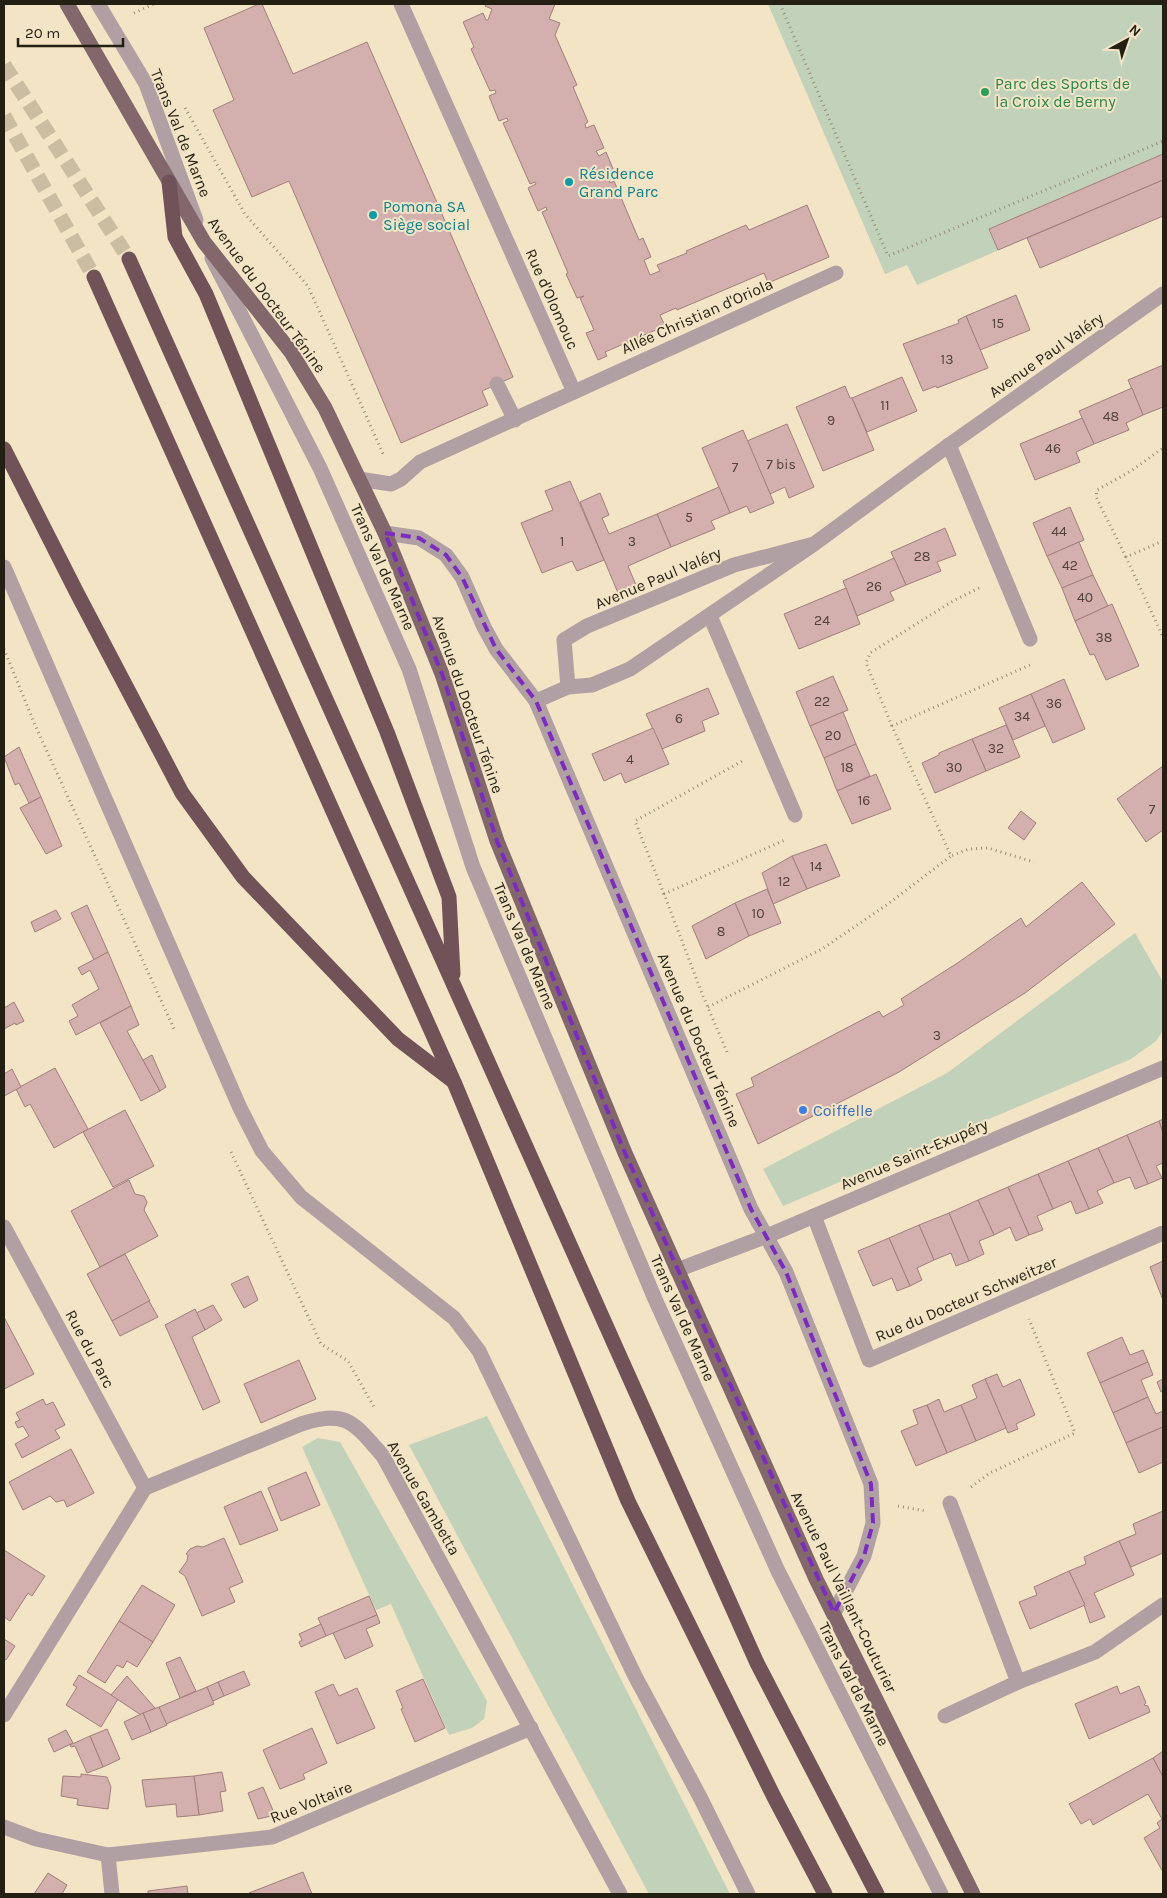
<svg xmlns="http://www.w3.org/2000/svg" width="1167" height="1898" viewBox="0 0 1167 1898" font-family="Karla,sans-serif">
<rect width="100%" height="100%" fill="#f3e4c5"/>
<g fill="#c2d1b9">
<path d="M768,4H1163V180L917,285L907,265L885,274Z"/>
<path d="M1135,933L1163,982V1031L1156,1041L1131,1059L783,1206L763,1169L947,1073Z"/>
<path d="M487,1416L730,1894H649L409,1445Z"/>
<path d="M318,1438L340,1442L487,1701L484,1719L472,1728L449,1735L391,1604L376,1610L302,1447Z"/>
</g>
<g fill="#d3afad" stroke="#a27e7d">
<path d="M259,4H262L293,74L367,42L513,377L482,391L488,405L401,443L289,181L252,197L213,110L234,100L204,28Z"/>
<path d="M486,4H555L549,19L560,23L555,35L577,85L573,87L588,122L585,124L586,128L594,125L604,148L596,151L599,156L606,152L616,176L609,180L610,183L614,181L639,240L643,238L651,257L644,260L650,275L660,271L657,265L687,253L686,251L746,225L749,230L807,205L829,257L768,283L764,273L677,310L676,308L660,315L665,326L605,352L607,356L598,360L586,333L594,330L580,298L584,296L577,298L566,274L568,273L542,212L547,210L546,207L538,211L528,188L536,184L535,182L530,184L512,143L503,123L508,121L507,118L499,121L489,96L496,93L495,90L490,91L471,49L474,47L463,22L483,13L486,20H488L492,9L485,6Z"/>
<path d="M1163,154V180L998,250L989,229Z"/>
<path d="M1163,180V216L1040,268L1027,238Z"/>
<path d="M1016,295L1030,330L980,350L966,316Z"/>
<path d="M966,316L988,368L937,388L936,386L923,391L903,344L959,323L958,320Z"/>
<path d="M1163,365V407L1143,415L1128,380Z"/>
<path d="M902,377L917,411L867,432L852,398Z"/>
<path d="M845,386L850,398H852L874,450L823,471L796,407Z"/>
<path d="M1132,388L1143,415L1126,423L1129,430L1094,444L1079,411Z"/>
<path d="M1082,418L1094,444L1076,452L1080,462L1035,480L1020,444Z"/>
<path d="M787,424L814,487L789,498L785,487L770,494L747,441Z"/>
<path d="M743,430L774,503L750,513L747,506L730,513L702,448Z"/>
<path d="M570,481L604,560L577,571L572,561L542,573L521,523L553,510L545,491Z"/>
<path d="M719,487L730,513L711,521L715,529L671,547L657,514Z"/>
<path d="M600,493L609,515L602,518L609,534L657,514L671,547L628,566L636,585L618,593L580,502Z"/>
<path d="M1070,507L1084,540L1047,556L1033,523Z"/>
<path d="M945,528L956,555L937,562L941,571L906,585L891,552Z"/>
<path d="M1079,542L1093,575L1062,588L1047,556Z"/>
<path d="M894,558L906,585L890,592L894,600L857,616L843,581Z"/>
<path d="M1093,575L1108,606L1075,621L1062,588Z"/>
<path d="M846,588L860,624L799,649L784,614Z"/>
<path d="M1112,604L1139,666L1106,680L1094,654L1090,655L1075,621Z"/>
<path d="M833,676L848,710L810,726L796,692Z"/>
<path d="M1064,679L1085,729L1053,743L1031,694Z"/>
<path d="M708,688L719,714L702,721L705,731L662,749L646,714Z"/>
<path d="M1031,694L1045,726L1013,740L999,708Z"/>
<path d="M843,712L856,744L824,758L810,726Z"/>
<path d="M1006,725L1020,757L986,771L972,739Z"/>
<path d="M653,728L669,764L625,783L621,773L604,781L592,754Z"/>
<path d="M972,739L986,771L935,793L922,763L939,755V753Z"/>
<path d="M856,744L870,776L837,791L824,758Z"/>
<path d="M19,747L41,797L29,803L19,783L15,785L4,757Z"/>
<path d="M1163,766V830L1146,842L1117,799Z"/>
<path d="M876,774L891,809L852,824L837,791Z"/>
<path d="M41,797L62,846L46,854L20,808Z"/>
<path d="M1021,811L1036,823L1024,840L1008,828Z"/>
<path d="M826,844L840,876L807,889L792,856Z"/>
<path d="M792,856L807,889L773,904L762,873Z"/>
<path d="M1082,882L1115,924L1025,993L899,1072L758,1144L736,1094L754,1086L751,1078L879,1011L883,1017L904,1005L901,999L959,962L1021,918L1026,927Z"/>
<path d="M767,889L781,923L749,936L735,903Z"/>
<path d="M735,903L749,936L706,959L692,926Z"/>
<path d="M87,905L108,952L94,960L71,913Z"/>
<path d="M56,910L61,919L35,932L31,922Z"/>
<path d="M108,952L131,1006L76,1035L69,1021L78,1016L72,1005L99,989L90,970L82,975L78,968Z"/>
<path d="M14,1002L24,1021L16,1025L15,1023L4,1029V1008Z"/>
<path d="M131,1006L139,1025L127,1031L160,1091L141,1101L100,1023Z"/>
<path d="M152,1055L166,1087L160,1091L143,1060Z"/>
<path d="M55,1068L88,1129L54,1148L30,1104L25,1107L16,1089Z"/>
<path d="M12,1069L21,1087L4,1096V1074Z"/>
<path d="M125,1110L154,1166L113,1187L83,1132Z"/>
<path d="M1163,1119V1133L1159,1121Z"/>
<path d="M1159,1121L1163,1133V1163L1156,1166L1162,1178L1148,1184L1127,1135Z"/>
<path d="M1127,1135L1148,1184L1135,1189L1130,1177L1114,1183L1098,1148Z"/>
<path d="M1098,1148L1114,1183L1097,1191L1103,1203L1089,1209L1068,1161Z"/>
<path d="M1068,1161L1089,1209L1076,1214L1071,1201L1053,1209L1038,1174Z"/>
<path d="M1038,1174L1053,1209L1037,1216L1043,1230L1029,1235L1008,1187Z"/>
<path d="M129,1180L135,1194L144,1196L147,1202L144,1210L158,1236L100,1267L71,1211Z"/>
<path d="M1008,1187L1029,1235L1016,1241L1010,1227L994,1235L978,1200Z"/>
<path d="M978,1200L994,1235L979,1241L984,1254L969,1261L949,1213Z"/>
<path d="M949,1213L969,1261L956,1266L951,1253L934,1260L919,1225Z"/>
<path d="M919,1225L934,1260L917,1268L922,1280L910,1286L889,1238Z"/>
<path d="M889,1238L910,1286L897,1291L892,1278L873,1286L858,1251Z"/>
<path d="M125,1254L150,1301L112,1321L87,1274Z"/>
<path d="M1163,1261V1300L1150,1267Z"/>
<path d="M248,1276L258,1300L244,1308L231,1284Z"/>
<path d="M149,1301L158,1317L120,1336L112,1321Z"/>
<path d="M213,1305L222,1320L205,1330L196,1313Z"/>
<path d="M195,1309L205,1330L192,1337L220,1402L203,1410L165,1325Z"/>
<path d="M4,1317L34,1374L4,1389Z"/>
<path d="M1122,1337L1130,1355L1143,1350L1148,1362L1100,1383L1087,1353Z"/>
<path d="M299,1360L316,1399L261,1423L244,1384Z"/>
<path d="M1148,1362L1153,1375L1141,1380L1148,1397L1113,1413L1100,1383Z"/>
<path d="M997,1374L1003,1387L1020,1379L1035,1415L1016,1424L1018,1429L1008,1433L985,1379Z"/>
<path d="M985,1379L1006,1428L976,1441L961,1405L977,1398L972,1385Z"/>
<path d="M1163,1379V1391L1161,1392L1157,1382Z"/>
<path d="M1148,1397L1156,1414L1163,1411V1427L1126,1443L1113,1413Z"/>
<path d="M43,1399L46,1405L53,1402L65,1425L55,1430L60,1438L22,1458L15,1444L29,1436L23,1426L18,1428L15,1422L20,1420L16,1413Z"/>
<path d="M939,1399L944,1412L961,1405L976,1441L947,1453L927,1405Z"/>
<path d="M927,1405L947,1453L916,1466L901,1431L918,1424L913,1410Z"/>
<path d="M1163,1427V1462L1139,1473L1126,1443Z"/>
<path d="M71,1449L94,1493L67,1507L64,1500L56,1502L50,1496L23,1510L9,1482Z"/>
<path d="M306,1472L320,1505L281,1521L268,1488Z"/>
<path d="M261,1491L278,1530L240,1545L224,1507Z"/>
<path d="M1163,1511V1553L1131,1567L1119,1541L1136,1534L1133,1524Z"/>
<path d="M224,1538L243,1582L229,1588L235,1602L202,1616L185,1576L179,1572L187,1561L188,1555L186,1554L190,1549L197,1546L203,1547Z"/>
<path d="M1119,1541L1134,1575L1094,1593L1105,1617L1090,1623L1082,1599L1069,1571L1086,1564L1084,1557Z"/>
<path d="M4,1550L45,1576L32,1596L28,1593L10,1621L4,1617Z"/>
<path d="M1069,1571L1085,1605L1030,1629L1019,1602L1037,1595L1034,1587Z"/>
<path d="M142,1585L175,1605L153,1642L119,1621Z"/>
<path d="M369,1596L377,1615L326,1636L318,1618Z"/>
<path d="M377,1615L380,1623L366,1629L373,1646L345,1659L333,1633Z"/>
<path d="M119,1621L153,1642L137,1667L127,1661L123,1668L117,1665L105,1683L87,1672Z"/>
<path d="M321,1624L326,1636L301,1647L299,1642L302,1640L299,1634Z"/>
<path d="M4,1639L15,1646L6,1660L4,1659Z"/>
<path d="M180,1657L196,1691L180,1698L166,1663Z"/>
<path d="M244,1671L250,1685L224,1696L218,1682Z"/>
<path d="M79,1675L118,1699L101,1727L66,1705L77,1687L73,1685Z"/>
<path d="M127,1676L155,1708L141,1715L111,1695Z"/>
<path d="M423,1679L445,1728L415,1742L401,1709L403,1708L396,1691Z"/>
<path d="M218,1682L224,1696L213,1701L207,1687Z"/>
<path d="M333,1684L339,1696L357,1688L375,1728L337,1744L315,1692Z"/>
<path d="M1117,1686L1120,1694L1139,1686L1146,1703L1144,1705L1148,1706L1150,1712L1089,1739L1075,1704Z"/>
<path d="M207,1687L214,1704L166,1724L159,1707Z"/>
<path d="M159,1707L167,1725L151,1732L143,1713Z"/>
<path d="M143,1713L151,1732L132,1740L124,1722Z"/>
<path d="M312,1728L327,1763L303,1774L305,1779L280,1789L263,1750Z"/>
<path d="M107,1729L120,1759L103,1767L90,1736Z"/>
<path d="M66,1730L73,1743L54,1752L48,1739Z"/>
<path d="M90,1736L103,1767L87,1773L75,1746L71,1747L70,1745Z"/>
<path d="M1163,1751V1777L1153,1758Z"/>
<path d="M1153,1758L1163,1777V1872L1144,1838L1160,1828L1157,1823L1162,1819L1148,1794L1093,1825L1090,1819L1081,1824L1069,1804Z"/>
<path d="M222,1772L226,1791L220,1792L223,1811L199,1815L194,1776Z"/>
<path d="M81,1774L107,1777L111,1787L108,1809L77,1805L78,1799L61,1796L63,1776L81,1777Z"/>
<path d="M194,1776L199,1815L177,1817L176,1804L146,1807L142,1780Z"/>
<path d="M263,1787L275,1815L258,1819L248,1793Z"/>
<path d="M303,1872L312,1894H250L249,1893Z"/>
<path d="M48,1873L67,1885L62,1894H34Z"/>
<path d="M187,1886L188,1894H148V1891Z"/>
</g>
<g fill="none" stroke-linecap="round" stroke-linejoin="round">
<g stroke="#cabda1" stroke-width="15" stroke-dasharray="15 8" stroke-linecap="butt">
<path d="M4,65L129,259"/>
<path d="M4,116L94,277"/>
</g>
<g stroke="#988e77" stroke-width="3" stroke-dasharray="1 4" stroke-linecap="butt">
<path d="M780,4L888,256L1163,141"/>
<path d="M134,13L154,4"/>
<path d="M185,108L245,214L308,286L384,456"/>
<path d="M1163,541L1126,557L1163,637"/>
<path d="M1126,557L1096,497L1097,490L1131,471L1163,448"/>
<path d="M4,649L35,725L175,1031"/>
<path d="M1030,665L892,726L951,856L969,849L988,848L1034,862"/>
<path d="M892,726L866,663L870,653L953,601L981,587"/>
<path d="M664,894L635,821L744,760"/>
<path d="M708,1007L822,949L888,904L951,856"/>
<path d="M727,1052L703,996L664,894L787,839"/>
<path d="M231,1152L321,1344L348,1361L374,1407"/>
<path d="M971,1487L990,1473L1075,1433L1029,1319"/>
<path d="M898,1506L926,1511"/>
</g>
<g stroke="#b0a0a3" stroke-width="15">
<path d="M98,4L146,84L196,220"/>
<path d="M212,258L320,468L409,669L473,867L655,1299L778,1571L941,1894"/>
<path d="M497,384L515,420"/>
<path d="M574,392L836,273"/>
<path d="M4,567L240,1108L262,1151L301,1197L454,1318L479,1351L635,1676L700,1797L748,1894"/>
<path d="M568,687L564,640L587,626L734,565L810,545"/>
</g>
<g stroke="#b0a0a3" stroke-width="15">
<path d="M949,445L1030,639"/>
<path d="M359,479L391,484L401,479L420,462L574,392L401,4"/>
<path d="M385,533L419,538L446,555L462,577L484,627L496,649L536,701L751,1209L786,1272L871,1484L873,1523L864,1556L834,1613"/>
<path d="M710,616L795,815"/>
<path d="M536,701L568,687L592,685L630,669L814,544L949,445L1163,294"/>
<path d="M814,1216L869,1360L1163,1233"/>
<path d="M4,1227L145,1488"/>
<path d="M677,1270L767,1236L1163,1068"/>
<path d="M950,1503L1018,1682"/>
<path d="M4,1715L145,1488L301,1424C347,1409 354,1423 383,1456L620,1894"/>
<path d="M945,1716L1018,1682L1095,1652L1163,1605"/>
<path d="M4,1827L36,1839L108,1855L272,1837L531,1728"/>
<path d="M108,1855L112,1894"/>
</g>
<path stroke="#82676c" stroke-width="15" d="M67,4L204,242L291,352L325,408L359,479L385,533L442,674L497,841L625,1153L816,1579L973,1894"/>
<g stroke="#715259" stroke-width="15">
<path d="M169,182L175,237L206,294L387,732L449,897L453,974"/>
<path d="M129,259L757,1663L877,1894"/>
<path d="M94,277L454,1082L628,1501L774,1797L825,1894"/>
<path d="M4,449L77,593L182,793L243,877L398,1039L453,1081"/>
</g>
</g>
<path fill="none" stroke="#7b2cbf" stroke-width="4" stroke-dasharray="10 6" stroke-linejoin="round" d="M385,533L419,538L446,555L462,577L496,649L536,701L751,1209L786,1272L871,1484L873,1523L864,1556L834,1613L625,1153L497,841L442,674Z"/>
<circle fill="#2e9e5b" stroke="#f3e4c5" stroke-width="2" cx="985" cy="92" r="5"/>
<g fill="#0f9aa8" stroke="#f3e4c5" stroke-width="2">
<circle cx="569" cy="182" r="5"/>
<circle cx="373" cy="215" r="5"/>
</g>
<circle fill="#3f7fe0" stroke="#f3e4c5" stroke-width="2" cx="803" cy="1110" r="5"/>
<g text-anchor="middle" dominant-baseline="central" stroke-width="4" stroke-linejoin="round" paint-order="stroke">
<g font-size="14" fill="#50433a">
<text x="998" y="323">15</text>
<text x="947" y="359">13</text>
<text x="885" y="405">11</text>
<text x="1111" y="416">48</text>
<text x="831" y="420">9</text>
<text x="1053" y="448">46</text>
<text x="781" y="464">7 bis</text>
<text x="735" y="467">7</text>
<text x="689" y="517">5</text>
<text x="1059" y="531">44</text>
<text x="562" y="541">1</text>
<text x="632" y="541">3</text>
<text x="922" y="556">28</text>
<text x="1070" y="565">42</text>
<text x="874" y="586">26</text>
<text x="1085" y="597">40</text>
<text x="822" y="620">24</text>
<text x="1104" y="637">38</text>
<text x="822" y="701">22</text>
<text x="1054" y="703">36</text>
<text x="1022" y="716">34</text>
<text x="679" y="718">6</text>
<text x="833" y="735">20</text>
<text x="996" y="748">32</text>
<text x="630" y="759">4</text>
<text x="847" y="767">18</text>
<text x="954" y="767">30</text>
<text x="864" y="800">16</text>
<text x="1152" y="809">7</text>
<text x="816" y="866">14</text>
<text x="784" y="881">12</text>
<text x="758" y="913">10</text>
<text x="721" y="931">8</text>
<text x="937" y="1035">3</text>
</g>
<g font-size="16" fill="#27864d" stroke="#f3e4c5" text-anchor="start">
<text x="995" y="83">Parc des Sports de<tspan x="995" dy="18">la Croix de Berny</tspan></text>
</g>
<g font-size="16" fill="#241f13" stroke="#f3e4c5">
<text transform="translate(181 133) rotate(68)">Trans Val de Marne</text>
<text transform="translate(267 295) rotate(54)">Avenue du Docteur Ténine</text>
<text transform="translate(552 299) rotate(66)">Rue d'Olomouc</text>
<text transform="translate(697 316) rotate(-24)">Allée Christian d'Oriola</text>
<text transform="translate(1046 355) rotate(-35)">Avenue Paul Valéry</text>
<text transform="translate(383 567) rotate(66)">Trans Val de Marne</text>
<text transform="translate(658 578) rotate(-23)">Avenue Paul Valéry</text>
<text transform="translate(468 704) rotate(71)">Avenue du Docteur Ténine</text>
<text transform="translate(525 946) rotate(67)">Trans Val de Marne</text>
<text transform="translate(699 1040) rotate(67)">Avenue du Docteur Ténine</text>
<text transform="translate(914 1154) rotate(-23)">Avenue Saint-Exupéry</text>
<text transform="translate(966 1299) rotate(-23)">Rue du Docteur Schweitzer</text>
<text transform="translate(683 1318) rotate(66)">Trans Val de Marne</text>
<text transform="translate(90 1349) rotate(62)">Rue du Parc</text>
<text transform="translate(424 1498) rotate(60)">Avenue Gambetta</text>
<text transform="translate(844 1592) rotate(64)">Avenue Paul Vaillant-Couturier</text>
<text transform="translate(854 1684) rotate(63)">Trans Val de Marne</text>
<text transform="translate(311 1802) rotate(-22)">Rue Voltaire</text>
</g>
<g font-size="16" fill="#0d838f" stroke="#f3e4c5" text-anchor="start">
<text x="579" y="173">Résidence<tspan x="579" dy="18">Grand Parc</tspan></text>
<text x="383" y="206">Pomona SA<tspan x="383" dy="18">Siège social</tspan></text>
</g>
<g font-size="16" fill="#366cbe" stroke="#f3e4c5" text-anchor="start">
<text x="813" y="1110">Coiffelle</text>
</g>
</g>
<rect width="1167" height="1898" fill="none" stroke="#241f13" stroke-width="10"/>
<g transform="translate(1127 40) rotate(40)" stroke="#f3e4c5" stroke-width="4" paint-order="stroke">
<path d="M0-4L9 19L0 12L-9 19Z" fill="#241f13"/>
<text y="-8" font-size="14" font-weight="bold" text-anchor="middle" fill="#241f13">N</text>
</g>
<path d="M18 38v8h105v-8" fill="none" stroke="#241f13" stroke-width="2.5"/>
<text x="25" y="38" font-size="15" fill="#241f13" stroke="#f3e4c5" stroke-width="4" paint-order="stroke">20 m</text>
</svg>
